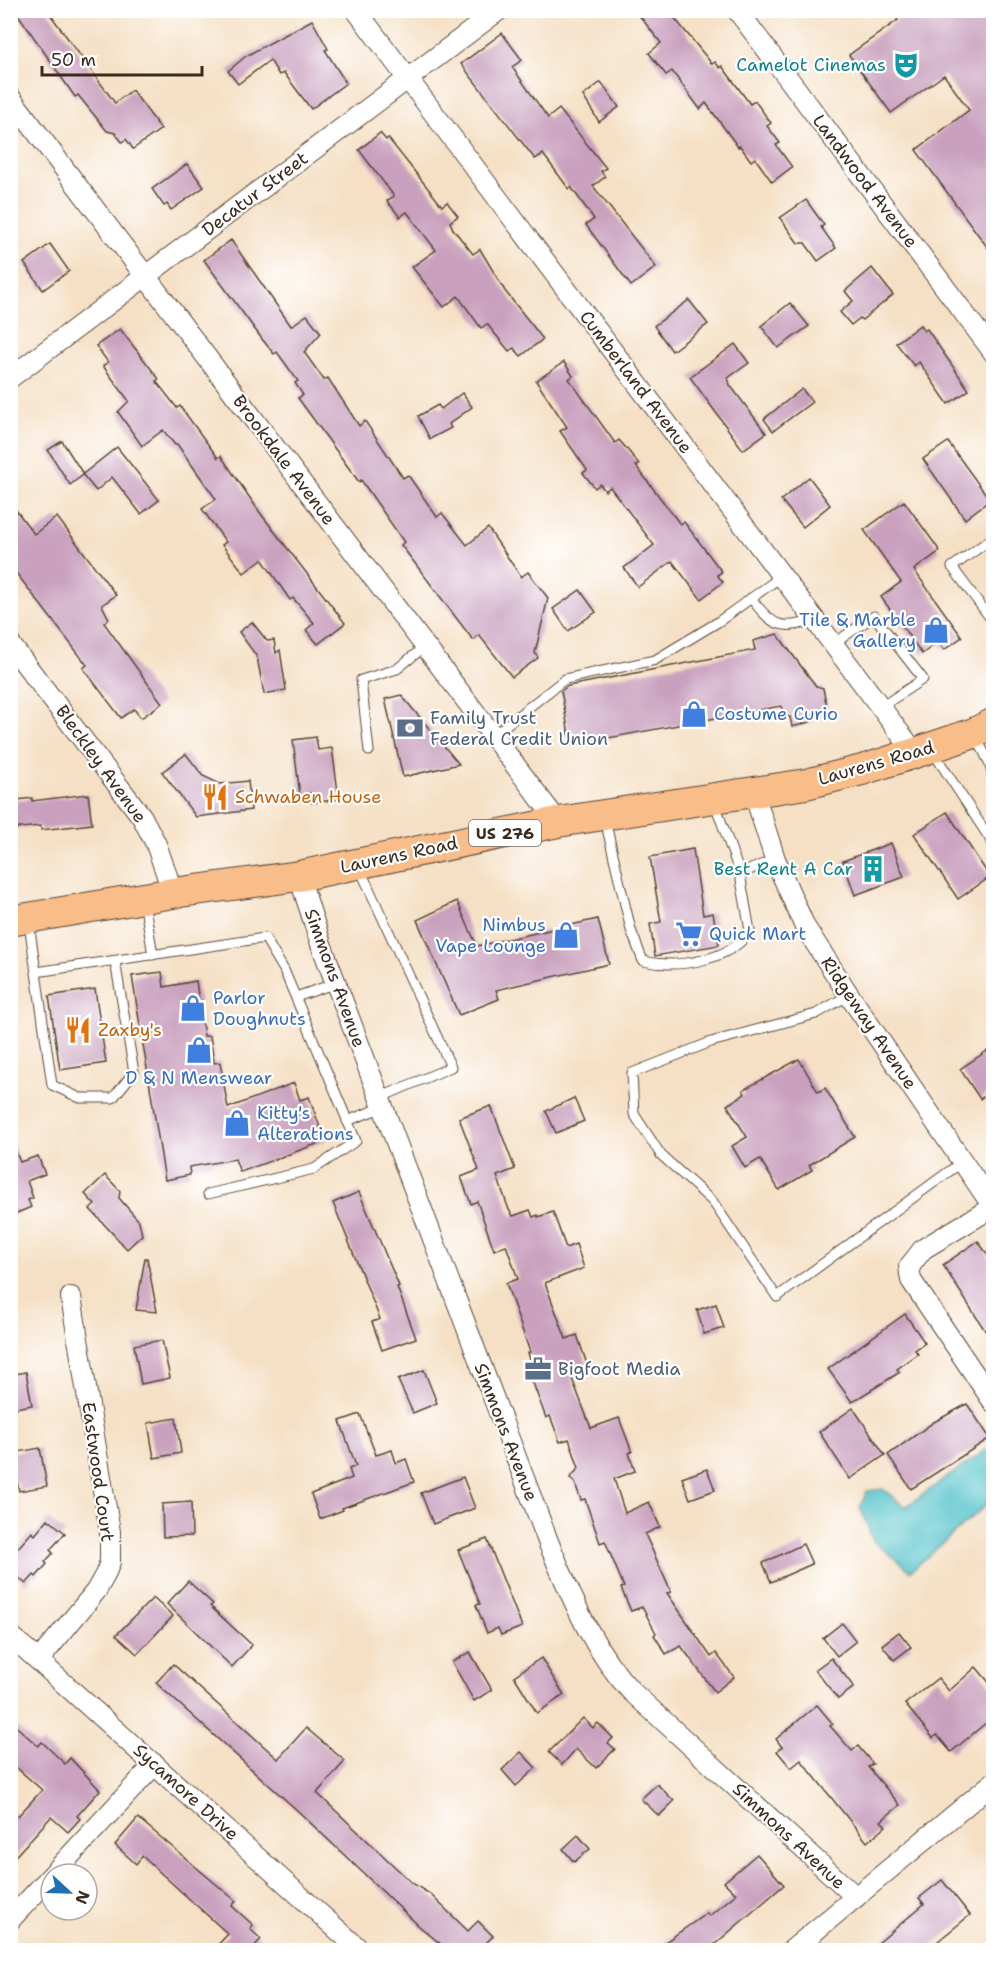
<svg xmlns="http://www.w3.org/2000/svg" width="1004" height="1961" viewBox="0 0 1004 1961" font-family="'Shantell Sans',sans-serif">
<rect width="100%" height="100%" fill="#fff"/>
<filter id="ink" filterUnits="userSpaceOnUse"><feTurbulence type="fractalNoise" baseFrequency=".0167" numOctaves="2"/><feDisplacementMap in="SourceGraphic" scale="12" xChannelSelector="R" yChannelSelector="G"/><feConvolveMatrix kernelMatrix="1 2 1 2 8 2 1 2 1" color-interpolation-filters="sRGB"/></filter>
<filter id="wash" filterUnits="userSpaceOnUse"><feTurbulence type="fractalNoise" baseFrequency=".008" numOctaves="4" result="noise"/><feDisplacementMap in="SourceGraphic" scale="24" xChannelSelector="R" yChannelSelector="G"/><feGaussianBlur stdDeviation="1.35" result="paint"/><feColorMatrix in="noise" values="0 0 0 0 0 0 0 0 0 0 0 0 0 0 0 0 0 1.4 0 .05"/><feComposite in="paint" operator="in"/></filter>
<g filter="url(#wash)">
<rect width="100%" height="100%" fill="#f5e0c5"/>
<path fill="#55c3cb" stroke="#487674" stroke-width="1.5" d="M993,1445V1499L911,1571L873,1541L860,1507L867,1491L883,1489L905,1507Z"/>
<g id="blocks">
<g fill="#c9a0be">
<path d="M15,10H47L115,103L132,90L161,129L133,149L126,139L122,142L115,133L107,131L78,95L75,97Z"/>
<path d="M635,10H668L712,64L715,62L720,68L722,66L750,104L755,101L771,123L767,126L780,143L776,145L792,167L772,182L755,158L751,161L740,146L738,147L706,103L700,109L672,71L666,75L649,53L661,43Z"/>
<path d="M891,10H993V255L916,150L969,110L944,75L891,113L849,55L898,20Z"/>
<path d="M312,20L328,49L325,50L346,83L311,109L284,73L279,75L270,60L238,84L228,71L246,56Z"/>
<path d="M502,33L522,60L512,67L548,118L559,109L606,168L601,171L605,177L593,186L656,267L631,286L586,225L594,219L571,187L569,189L543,154L535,159L461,64Z"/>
<path d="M601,82L619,107L599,122L583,96Z"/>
<path d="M380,133L386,140L388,138L442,206L447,202L458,216L450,222L453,229L473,254L480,249L505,291L543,339L521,356L514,348L509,351L487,324L481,328L458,296L444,307L412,267L436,250L407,212L400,217L387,201L394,196L359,150Z"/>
<path d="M187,164L204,187L171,210L167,204L164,206L152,189Z"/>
<path d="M806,200L824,225L821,227L836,248L818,261L805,243H798L780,218Z"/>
<path d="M231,240L291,326L307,315L321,333L304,352L324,380L328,378L359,426L365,421L403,478L408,475L437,517L442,513L467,545L488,528L521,577L528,572L548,598L535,653L538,658L512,677L479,635L473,640L401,545L404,542L361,480L359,482L298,398L303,395L295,383L298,381L277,352L274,354L262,339L204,260Z"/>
<path d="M50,244L69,271L43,290L24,263Z"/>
<path d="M872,268L893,295L862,320L860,318L851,325L840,312L853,301L845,291Z"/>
<path d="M689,300L708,324L672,351L654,326Z"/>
<path d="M790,303L809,326L778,348L761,326Z"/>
<path d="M920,325L924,331L927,329L969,390L948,404L919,362L914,366L896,343Z"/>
<path d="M120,329L159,379L156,381L177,408L180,406L218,458L221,456L261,514L345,623L318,644L306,630L314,623L293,598L290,600L262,559L244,573L222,545L226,542L202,509L216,499L177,444L175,445L163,430L142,446L118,412L129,401L103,366L108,362L96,346Z"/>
<path d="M735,344L749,363L728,378L730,385L766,433L743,450L690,377Z"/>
<path d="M564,362L573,376L569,379L615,443L619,440L626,448L639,464L636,466L680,524L684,522L722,572L717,575L723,582L701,599L672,561L638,587L624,568L654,545L610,487L605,491L600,484L595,488L583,473L587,470L560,431L567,427L536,381Z"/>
<path d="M802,389L812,402L773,431L764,419Z"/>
<path d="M462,393L472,407L449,424L451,428L430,439L418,416L438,405L441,409Z"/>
<path d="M62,441L83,474L117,447L159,500L141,514L112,477L96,491L83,475L70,485L48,450Z"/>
<path d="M948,442L990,500L965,519L923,459Z"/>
<path d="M809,477L830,505L803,527L781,500Z"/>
<path d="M904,501L940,551L914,570L962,637L944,650L938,642L922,654L881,597L901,582L864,530Z"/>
<path d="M10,502L34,534L57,517L116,595L102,605L109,619L104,623L162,703L141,718L134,709L121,718L83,668L87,665L10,565Z"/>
<path d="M580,590L596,612L568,631L553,609Z"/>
<path d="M252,622L267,641L274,640L276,653L280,650L286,690L264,694L257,657L239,632Z"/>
<path d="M777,634L816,686L823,688L827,708L811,713L813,721L792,727L790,717H784L781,706L571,745L561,691L568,686L755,650L753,641Z"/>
<path d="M401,695L459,764L403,777L385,699Z"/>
<path d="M316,737L318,750L332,748L339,799L312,803L311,793L300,795L293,740Z"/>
<path d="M186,754L203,776L220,784L248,781L251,810L196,817L162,772Z"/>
<path d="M88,794L92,824L41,830V826L10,829V801L32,798V801Z"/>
<path d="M947,812L990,877L958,899L914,834Z"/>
<path d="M891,843L904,877L855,895L843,861Z"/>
<path d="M693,849L703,915L713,913L719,945L655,956L650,924L661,922L650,857Z"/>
<path d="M457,901L477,946L598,919L609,964L496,990L499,999L459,1015L417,920Z"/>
<path d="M162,972L164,987L196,981L204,1036H210L214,1063L220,1062L228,1108L294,1083L300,1100L309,1097L325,1141L240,1172L235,1159L189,1167L190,1175L165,1180L132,976Z"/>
<path d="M95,989L106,1063L60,1070L49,996Z"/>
<path d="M987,1051L993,1061V1090L980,1099L960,1069Z"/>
<path d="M799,1059L818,1092L825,1088L855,1137L809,1165L812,1170L779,1190L760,1159L745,1168L732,1146L747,1137L727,1105L745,1094L743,1090Z"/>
<path d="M574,1098L584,1121L556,1133L546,1111Z"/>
<path d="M491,1106L515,1169L497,1176L509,1210L513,1216L530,1210L533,1217L538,1215V1217L553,1212L566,1248L576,1244L584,1268L545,1283L566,1339L577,1335L588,1367L584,1368L585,1371L571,1376L591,1428L619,1418L632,1452L629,1453L635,1471L614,1479L625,1513L649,1502L660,1527L645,1534L671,1592L667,1593L711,1657L716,1653L734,1677L715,1692L681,1646L666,1654L654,1635L656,1633L642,1607L631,1611L621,1588L624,1587L605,1541L600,1543L585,1499L581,1500L575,1483L570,1478L579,1468L569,1439L560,1442L550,1416L546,1418L533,1383H531L524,1364L531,1362L528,1353L530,1352L506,1283L518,1279L506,1245L494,1250L477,1201L471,1204L461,1177L479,1170L459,1118Z"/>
<path d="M12,1142L20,1162L38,1156L45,1174L27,1181L33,1198L28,1200L31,1207L10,1216Z"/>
<path d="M105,1175L120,1191L119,1198L139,1221L142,1235L127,1249L90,1209L95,1205L85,1194Z"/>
<path d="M359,1192L399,1286L397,1287L416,1338L382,1350L372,1322L380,1319L333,1203Z"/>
<path d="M978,1241L993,1263V1343L943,1265Z"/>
<path d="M145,1258H147L157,1312L136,1310Z"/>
<path d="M716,1304L724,1328L704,1334L697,1310Z"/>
<path d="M905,1314L925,1343L915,1350L918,1354L897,1369L900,1372L852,1402L828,1369Z"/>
<path d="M162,1340L170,1378L141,1384L134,1345Z"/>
<path d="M424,1370L437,1403L413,1413L398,1380Z"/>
<path d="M26,1372L32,1405L10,1409V1375Z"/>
<path d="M967,1404L990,1438L911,1489L888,1455L934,1422Z"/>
<path d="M853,1408L885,1455L850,1479L819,1432Z"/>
<path d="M360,1414L376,1455L392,1450L396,1463L406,1459L414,1482L342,1508L343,1510L320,1519L311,1494L352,1478L349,1469L356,1466L340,1421Z"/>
<path d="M176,1418L181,1453L154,1458L148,1423Z"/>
<path d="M40,1448L47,1486L19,1491L17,1481L10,1482V1464H14L12,1453Z"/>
<path d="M707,1469L715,1490L690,1499L682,1478Z"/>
<path d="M463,1477L475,1508L433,1524L421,1493Z"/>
<path d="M191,1502L192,1536L163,1537L162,1504Z"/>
<path d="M48,1519L65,1533L50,1550L53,1553L45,1562L47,1564L36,1577L34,1575L26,1584L10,1571V1557L32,1532L35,1535Z"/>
<path d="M487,1539L522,1627L501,1635L498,1628L487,1633L476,1605L480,1604L458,1550Z"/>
<path d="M803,1544L812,1564L771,1582L763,1563Z"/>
<path d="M188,1581L213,1604L210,1606L252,1645L232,1667L167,1604Z"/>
<path d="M153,1598L173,1616L137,1654L116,1635Z"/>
<path d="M842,1623L856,1641L837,1656L823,1638Z"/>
<path d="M899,1632L911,1647L894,1660L882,1645Z"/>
<path d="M470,1652L492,1690L474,1701L452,1662Z"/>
<path d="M541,1658L564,1695L537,1713L514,1676Z"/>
<path d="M831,1658L854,1687L838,1699L815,1670Z"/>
<path d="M173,1664L278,1759L306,1728L345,1761L317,1793L412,1883L430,1894L468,1931L478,1921L493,1936L479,1950H448L419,1926L299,1812L156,1683Z"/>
<path d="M976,1667L993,1687V1717L951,1752L937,1735L933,1738L905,1704L938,1678L949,1691Z"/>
<path d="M817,1705L833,1724L830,1726L852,1751L858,1746L873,1764L868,1767L900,1805L881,1821L886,1826L867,1842L801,1760L791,1768L777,1751L782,1747L776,1739Z"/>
<path d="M583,1718L593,1728L598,1723L613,1738L608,1743L615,1749L596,1768L576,1749L562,1765L549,1752Z"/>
<path d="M10,1721L38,1746L42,1742L65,1764L70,1758L100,1790L77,1816L80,1819L68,1832L51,1817L10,1862V1809L18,1816L42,1790L10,1762Z"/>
<path d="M521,1752L536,1768L516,1786L502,1770Z"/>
<path d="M657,1784L674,1801L659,1816L641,1799Z"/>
<path d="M138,1818L236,1901L232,1906L253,1925L250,1929L261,1939L251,1950H213L228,1934L142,1856L136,1864L115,1845Z"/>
<path d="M578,1835L590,1849L574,1862L563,1849Z"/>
<path d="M757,1854L784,1885L708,1950H654L707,1913L709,1916L736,1894L724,1882Z"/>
<path d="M942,1880L970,1915L927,1950H870L924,1904L919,1898Z"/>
</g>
</g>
</g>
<g filter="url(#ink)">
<use href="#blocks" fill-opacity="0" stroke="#574537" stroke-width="1.5"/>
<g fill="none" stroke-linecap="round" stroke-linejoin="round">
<defs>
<g id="lane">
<path d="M994,537L952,567L994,623"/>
<path d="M751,598C772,626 781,631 814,620"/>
<path d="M833,644L874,616L923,679L881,707"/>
<path d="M492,736L565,679L655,660L718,622L782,576"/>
<path d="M976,737L989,762L994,782"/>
<path d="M369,751L361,680L397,669L424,647"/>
<path d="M933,752L994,845"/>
<path d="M714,801L740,874"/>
<path d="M605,820L631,930L643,961C677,969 730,961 750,931L740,874L775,859"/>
<path d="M360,869L451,1067L379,1098"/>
<path d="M144,901L153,955"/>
<path d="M29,923L52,1085L80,1098H113L134,1072L115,961"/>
<path d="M36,972L265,938L284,970L356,1141L314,1169L208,1194"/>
<path d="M849,995L816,1014L711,1042L632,1073L634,1114L661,1155L713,1202L777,1297L962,1162"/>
<path d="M296,997L336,983"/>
<path d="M347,1121L383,1107"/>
</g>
<g id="street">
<path d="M356,10L915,753"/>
<path d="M737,10L994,353"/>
<path d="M10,97L558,822"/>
<path d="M10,378L499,10"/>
<path d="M10,644L142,817L156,844L173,893"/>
<path d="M754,793L775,859L805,927L849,995L994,1208"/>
<path d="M299,876L321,944L549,1544C572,1597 591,1648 631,1691L856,1897"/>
<path d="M993,1207L923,1249L909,1267L911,1280L994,1403"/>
<path d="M10,1635L360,1950"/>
<path d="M39,1660L96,1591L105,1575L110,1562V1532L71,1297"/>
<path d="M53,1874L155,1764"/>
<path d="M10,1920L51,1876"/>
<path d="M792,1950L994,1782"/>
</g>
<path id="primary" d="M10,921L173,893L299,876L558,822L806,784L862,770L915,753L974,733L994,723"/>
</defs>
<use href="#lane" stroke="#574537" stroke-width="11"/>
<use href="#street" stroke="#574537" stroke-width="22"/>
<use href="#primary" stroke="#574537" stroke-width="32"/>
<use href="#lane" stroke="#fff" stroke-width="9"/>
<use href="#street" stroke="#fff" stroke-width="20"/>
<use href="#primary" stroke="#f8bd89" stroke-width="30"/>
</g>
</g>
<defs>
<symbol id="theatre-bare" viewBox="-9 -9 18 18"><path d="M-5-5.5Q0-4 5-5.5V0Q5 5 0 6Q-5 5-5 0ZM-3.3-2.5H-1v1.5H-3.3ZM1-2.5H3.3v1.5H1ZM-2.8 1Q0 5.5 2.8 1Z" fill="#0f9aa8" stroke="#fff" stroke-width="2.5" paint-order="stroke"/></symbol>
<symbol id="shop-bare" viewBox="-9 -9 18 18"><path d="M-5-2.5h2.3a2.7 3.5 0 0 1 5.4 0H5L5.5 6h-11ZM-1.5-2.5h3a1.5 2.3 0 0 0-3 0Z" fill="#3f7fe0" stroke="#fff" stroke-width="2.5" paint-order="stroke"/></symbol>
<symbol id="bank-bare" viewBox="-9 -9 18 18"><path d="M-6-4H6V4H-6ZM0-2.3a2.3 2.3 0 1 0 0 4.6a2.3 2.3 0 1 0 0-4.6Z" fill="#5c6f8a" stroke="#fff" stroke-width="2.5" paint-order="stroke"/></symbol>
<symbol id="restaurant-bare" viewBox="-9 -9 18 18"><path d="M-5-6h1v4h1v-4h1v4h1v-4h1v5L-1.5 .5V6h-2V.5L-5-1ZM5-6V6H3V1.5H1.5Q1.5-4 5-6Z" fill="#e8710a" stroke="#fff" stroke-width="2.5" paint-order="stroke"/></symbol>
<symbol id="building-bare" viewBox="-9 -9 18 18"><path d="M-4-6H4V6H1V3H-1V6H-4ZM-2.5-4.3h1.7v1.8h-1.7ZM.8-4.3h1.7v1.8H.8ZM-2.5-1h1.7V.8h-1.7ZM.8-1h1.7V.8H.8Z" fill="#0f9aa8" stroke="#fff" stroke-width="2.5" paint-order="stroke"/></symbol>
<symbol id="supermarket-bare" viewBox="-9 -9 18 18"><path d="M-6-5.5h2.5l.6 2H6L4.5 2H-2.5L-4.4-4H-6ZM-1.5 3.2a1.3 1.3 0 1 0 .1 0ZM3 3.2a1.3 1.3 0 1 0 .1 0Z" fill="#3f7fe0" stroke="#fff" stroke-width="2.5" paint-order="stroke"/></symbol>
<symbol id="office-bare" viewBox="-9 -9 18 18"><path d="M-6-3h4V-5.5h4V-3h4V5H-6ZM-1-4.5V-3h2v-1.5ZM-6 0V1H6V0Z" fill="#5c6f8a" stroke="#fff" stroke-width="2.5" paint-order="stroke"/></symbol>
</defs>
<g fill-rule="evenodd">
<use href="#theatre-bare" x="887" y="46" width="38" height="38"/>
<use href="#shop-bare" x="917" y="611" width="38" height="38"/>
<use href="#shop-bare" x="675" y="695" width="38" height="38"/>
<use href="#bank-bare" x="391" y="709" width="38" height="38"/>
<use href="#restaurant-bare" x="196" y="778" width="38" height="38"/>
<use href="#building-bare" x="854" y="850" width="38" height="38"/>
<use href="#supermarket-bare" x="670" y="915" width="38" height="38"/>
<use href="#shop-bare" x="547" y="916" width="38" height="38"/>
<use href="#shop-bare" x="174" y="989" width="38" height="38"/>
<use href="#restaurant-bare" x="59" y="1011" width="38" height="38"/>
<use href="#shop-bare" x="180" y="1031" width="38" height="38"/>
<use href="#shop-bare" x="218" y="1104" width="38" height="38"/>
<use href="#office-bare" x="519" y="1350" width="38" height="38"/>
</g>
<g text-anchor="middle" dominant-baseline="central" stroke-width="4.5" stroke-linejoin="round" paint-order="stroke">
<rect fill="#fff" stroke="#766a62" stroke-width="1.5" x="469" y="820" width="72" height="26" rx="4.5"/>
<g font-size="16" font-weight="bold" fill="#3b2a1e">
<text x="505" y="833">US 276</text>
</g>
<g font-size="18" fill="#0d838f" stroke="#fff" text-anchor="end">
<text x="886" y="65">Camelot Cinemas</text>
<text x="853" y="869">Best Rent A Car</text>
</g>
<g font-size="18" fill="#3b2a1e" stroke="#fff">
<text transform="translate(865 181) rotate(53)">Landwood Avenue</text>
<text transform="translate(255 194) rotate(-37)">Decatur Street</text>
<text transform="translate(636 382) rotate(53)">Cumberland Avenue</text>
<text transform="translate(284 460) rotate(53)">Brookdale Avenue</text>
<text transform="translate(876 763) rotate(-16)">Laurens Road</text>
<text transform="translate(101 764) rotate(54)">Bleckley Avenue</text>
<text transform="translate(399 855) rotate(-12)">Laurens Road</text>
<text transform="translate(335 978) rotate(70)">Simmons Avenue</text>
<text transform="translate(869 1023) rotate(56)">Ridgeway Avenue</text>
<text transform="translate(506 1432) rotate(69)">Simmons Avenue</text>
<text transform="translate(98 1472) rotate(82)">Eastwood Court</text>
<text transform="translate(186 1792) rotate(42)">Sycamore Drive</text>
<text transform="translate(789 1836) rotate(43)">Simmons Avenue</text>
</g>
<g font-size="18" fill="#366cbe" stroke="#fff" text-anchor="start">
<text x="916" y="620" text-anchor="end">Tile &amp; Marble<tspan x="916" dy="21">Gallery</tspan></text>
<text x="714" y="714">Costume Curio</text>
<text x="546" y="925" text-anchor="end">Nimbus<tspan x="546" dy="21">Vape Lounge</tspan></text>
<text x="709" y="934">Quick Mart</text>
<text x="213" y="998">Parlor<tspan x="213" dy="21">Doughnuts</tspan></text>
<text x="199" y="1078" text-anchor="middle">D &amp; N Menswear</text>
<text x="257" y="1113">Kitty's<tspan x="257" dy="21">Alterations</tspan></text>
</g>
<g font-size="18" fill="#4e5e75" stroke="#fff" text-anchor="start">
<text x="430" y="718">Family Trust<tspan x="430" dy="21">Federal Credit Union</tspan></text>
<text x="558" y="1369">Bigfoot Media</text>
</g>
<g font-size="18" fill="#c56008" stroke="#fff" text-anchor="start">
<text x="235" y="797">Schwaben House</text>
<text x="98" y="1030">Zaxby's</text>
</g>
</g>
<rect width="1004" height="1961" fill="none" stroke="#fff" stroke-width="36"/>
<g transform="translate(69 1892) rotate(112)"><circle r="28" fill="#ffffff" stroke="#b1aaa5" stroke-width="1.5"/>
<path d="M0-4.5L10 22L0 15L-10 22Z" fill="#1f6fb2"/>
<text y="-9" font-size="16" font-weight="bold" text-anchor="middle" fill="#3b2a1e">N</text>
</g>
<path d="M42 66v9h160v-9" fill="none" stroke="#3b2a1e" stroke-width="3"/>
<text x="51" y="66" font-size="18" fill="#3b2a1e" stroke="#ffffff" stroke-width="4.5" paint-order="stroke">50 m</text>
</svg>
